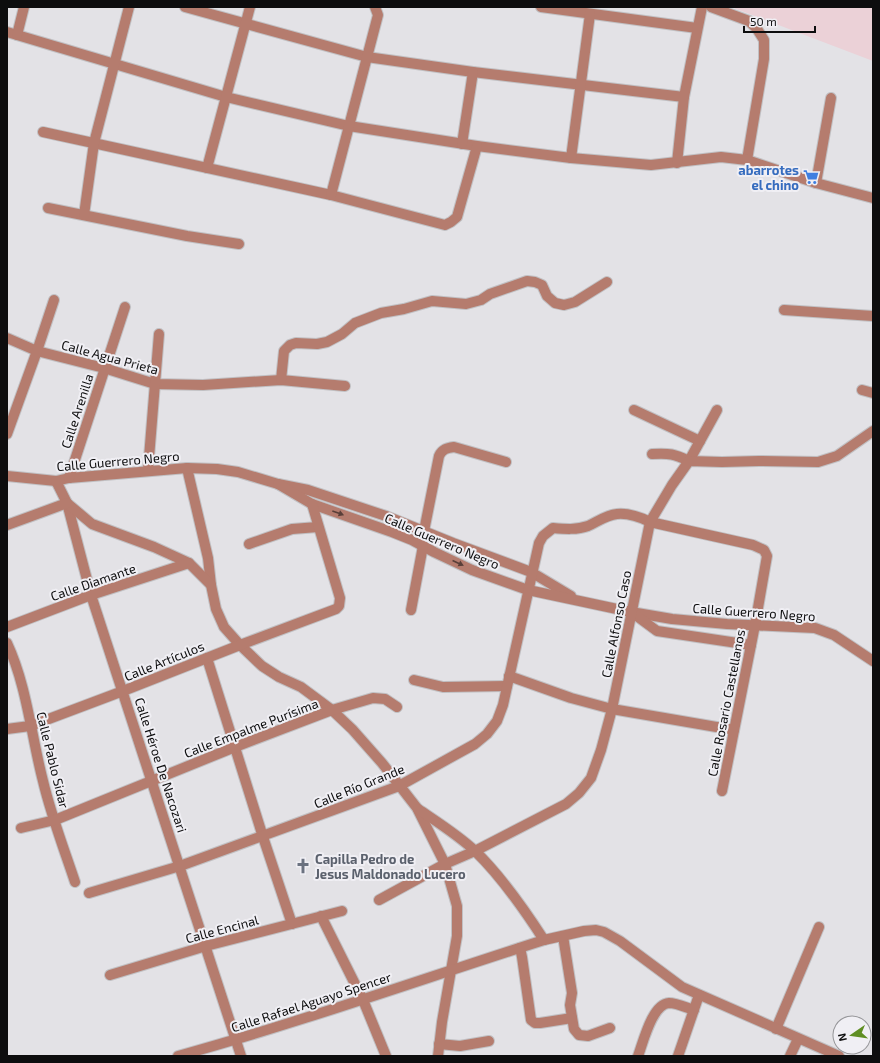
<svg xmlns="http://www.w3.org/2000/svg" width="880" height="1063" viewBox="0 0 880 1063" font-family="'Exo 2',sans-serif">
<rect width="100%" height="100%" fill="#e3e2e6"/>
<path fill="#ebd1d7" d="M731,7H873V61Z"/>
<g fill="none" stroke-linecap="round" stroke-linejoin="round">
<defs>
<g id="minor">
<path d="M185,7L367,57L473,72L684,97"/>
<path d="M541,7L697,28"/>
<path d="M711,7L749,21L757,29L764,40V59L747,160"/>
<path d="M7,32L226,97L349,126L477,146L571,158L651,165L721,157L747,160L816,183L873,198"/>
<path d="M17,35L24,7"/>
<path d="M43,132L331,195L445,225L451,222L457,217L477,146"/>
<path d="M462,144L473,72"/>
<path d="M571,158L590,14"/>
<path d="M677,163L684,97L702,7"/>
<path d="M207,168L250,7"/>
<path d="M816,183L831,98"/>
<path d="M331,195L378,15L375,7"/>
<path d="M48,208L187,236L239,244"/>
<path d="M84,215L94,143L129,7"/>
<path d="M784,310L873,316"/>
<path d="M7,338L37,351L104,368L155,384L203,385L281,380L345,386"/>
<path d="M281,380L284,351L290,345L296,343L317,344L327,342L342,334L355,323L381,313L404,309L432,301L466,304L481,300L490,294L527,281L535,282L542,285L547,296L555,303L564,305L575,302L607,282"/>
<path d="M862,390L873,393"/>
<path d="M634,410L700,441"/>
<path d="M7,434L37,351L54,300"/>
<path d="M652,454C670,453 674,454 689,461L717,410"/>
<path d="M187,468L208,558L211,585"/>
<path d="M148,470L159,334"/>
<path d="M7,476L56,481L69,478L187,468L217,469L238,472L278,484L308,490L386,516L453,543L531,572L571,596"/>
<path d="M69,478L125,307"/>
<path d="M56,481L67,503L91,595L241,1056"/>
<path d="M278,484L312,504L392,532L412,540L434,552L472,570L528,590L631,612L672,619L727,624L815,628L834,635L873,661"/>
<path d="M67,503L92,524L154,547L189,563L211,585L216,609L224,627L240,645L262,666L279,677L301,687L332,710L352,729L382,763L417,808L445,864L457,906V936L442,1022L438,1056"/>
<path d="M7,525L67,503"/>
<path d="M424,531L439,456C442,449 447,448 454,447L506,462"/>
<path d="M249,544L292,529L318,527"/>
<path d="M411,610L423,546"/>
<path d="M634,614L657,631L751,645"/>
<path d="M7,627L91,595L189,563"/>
<path d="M7,643C27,686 31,735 43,781C51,815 64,849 75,882"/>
<path d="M207,658L263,837L292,924"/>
<path d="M509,676L571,698L612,709L734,730"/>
<path d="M414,680L443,687L507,686"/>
<path d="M7,729L30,726L123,691L240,645L336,609L339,606L340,598L312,504"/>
<path d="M418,809C437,822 458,835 475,851C502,877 524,909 544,940"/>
<path d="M21,828L55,820L235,747L332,710L373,698L385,699L397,707"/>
<path d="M89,893L180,866L399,786L475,744L487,734L497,721L503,705L539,543L543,536L553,528C565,529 577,530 588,526C597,522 606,515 617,514C628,513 640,517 650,522L753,545L764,550L767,556L755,625L722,791"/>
<path d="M379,900L445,864L475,851L566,804L579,793L591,778L601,750L612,709L650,522L672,485L689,461L722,462L759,461L818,462L837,456L873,431"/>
<path d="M321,916L363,1000L386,1056"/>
<path d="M563,936L572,993L570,1005L574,1029L579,1035L588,1036L610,1028"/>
<path d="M520,948L522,957L531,1020L535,1023H540L572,1018"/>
<path d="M110,975L206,946L342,911"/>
<path d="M776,1029L819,927"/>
<path d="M439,1044L460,1046L489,1041"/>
<path d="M178,1056C301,1022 422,979 544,940L584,931L596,930L604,932L620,941L682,987L839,1056"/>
<path d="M638,1056C643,1043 652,1004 669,1003C677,1003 687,1008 694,1010"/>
<path d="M678,1056L699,995"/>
<path d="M790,1056L798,1039"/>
</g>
</defs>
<use href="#minor" stroke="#c1c0c3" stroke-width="12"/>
<use href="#minor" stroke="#b57c6e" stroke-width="10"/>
</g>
<defs><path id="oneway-solid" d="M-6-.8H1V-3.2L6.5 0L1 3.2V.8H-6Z"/></defs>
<g fill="#593f39">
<use href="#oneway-solid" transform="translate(338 513) rotate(20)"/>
<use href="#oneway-solid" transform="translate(458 563) rotate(25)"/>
</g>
<defs>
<symbol id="supermarket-bare" viewBox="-9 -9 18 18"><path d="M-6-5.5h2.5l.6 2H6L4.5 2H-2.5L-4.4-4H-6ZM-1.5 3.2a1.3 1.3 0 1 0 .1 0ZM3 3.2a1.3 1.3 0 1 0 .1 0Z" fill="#3f7fe0" stroke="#f0eff4" stroke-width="2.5" paint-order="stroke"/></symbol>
<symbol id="church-bare" viewBox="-9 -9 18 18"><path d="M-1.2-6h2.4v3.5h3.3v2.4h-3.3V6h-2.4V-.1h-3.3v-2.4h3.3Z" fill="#6b7280" stroke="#f0eff4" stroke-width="2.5" paint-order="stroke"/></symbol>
</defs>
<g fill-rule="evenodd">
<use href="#supermarket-bare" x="800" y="166" width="22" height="22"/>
<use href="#church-bare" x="292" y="855" width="22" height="22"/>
</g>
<g text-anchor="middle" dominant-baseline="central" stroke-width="4" stroke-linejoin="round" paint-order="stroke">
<g font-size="13" font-weight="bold" fill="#366cbe" stroke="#f0eff4" text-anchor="end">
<text x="799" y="170">abarrotes<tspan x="799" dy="15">el chino</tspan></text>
</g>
<g font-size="13" fill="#0d0d0e" stroke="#f0eff4">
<text transform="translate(110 357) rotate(15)">Calle Agua Prieta</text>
<text transform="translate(77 411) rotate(-72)">Calle Arenilla</text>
<text transform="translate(118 461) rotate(-5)">Calle Guerrero Negro</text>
<text transform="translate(442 541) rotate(23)">Calle Guerrero Negro</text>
<text transform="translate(93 582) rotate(-19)">Calle Diamante</text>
<text transform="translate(754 612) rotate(4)">Calle Guerrero Negro</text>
<text transform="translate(616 624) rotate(-79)">Calle Alfonso Caso</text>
<text transform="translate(164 661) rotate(-22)">Calle Artículos</text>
<text transform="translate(726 703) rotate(-79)">Calle Rosario Castellanos</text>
<text transform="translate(251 728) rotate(-21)">Calle Empalme Purísima</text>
<text transform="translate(53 760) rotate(76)">Calle Pablo Sidar</text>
<text transform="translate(161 765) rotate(72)">Calle Héroe De Nacozari</text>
<text transform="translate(359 786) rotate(-22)">Calle Río Grande</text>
<text transform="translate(222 929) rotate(-15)">Calle Encinal</text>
<text transform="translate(311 1002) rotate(-18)">Calle Rafael Aguayo Spencer</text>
</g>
<g font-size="13" font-weight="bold" fill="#5b616d" stroke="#f0eff4" text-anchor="start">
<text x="315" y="859">Capilla Pedro de<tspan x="315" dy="15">Jesus Maldonado Lucero</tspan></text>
</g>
</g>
<rect width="880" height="1063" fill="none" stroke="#0d0d0e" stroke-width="16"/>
<g transform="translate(852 1035) rotate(257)"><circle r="19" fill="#f0eff4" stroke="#959598"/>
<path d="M0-3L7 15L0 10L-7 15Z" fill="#5f8e23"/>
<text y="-6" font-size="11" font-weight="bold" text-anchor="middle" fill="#0d0d0e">N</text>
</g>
<path d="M744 26v6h71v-6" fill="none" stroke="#0d0d0e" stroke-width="2"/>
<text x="750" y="26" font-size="12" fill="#0d0d0e" stroke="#f0eff4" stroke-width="3" paint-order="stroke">50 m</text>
</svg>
